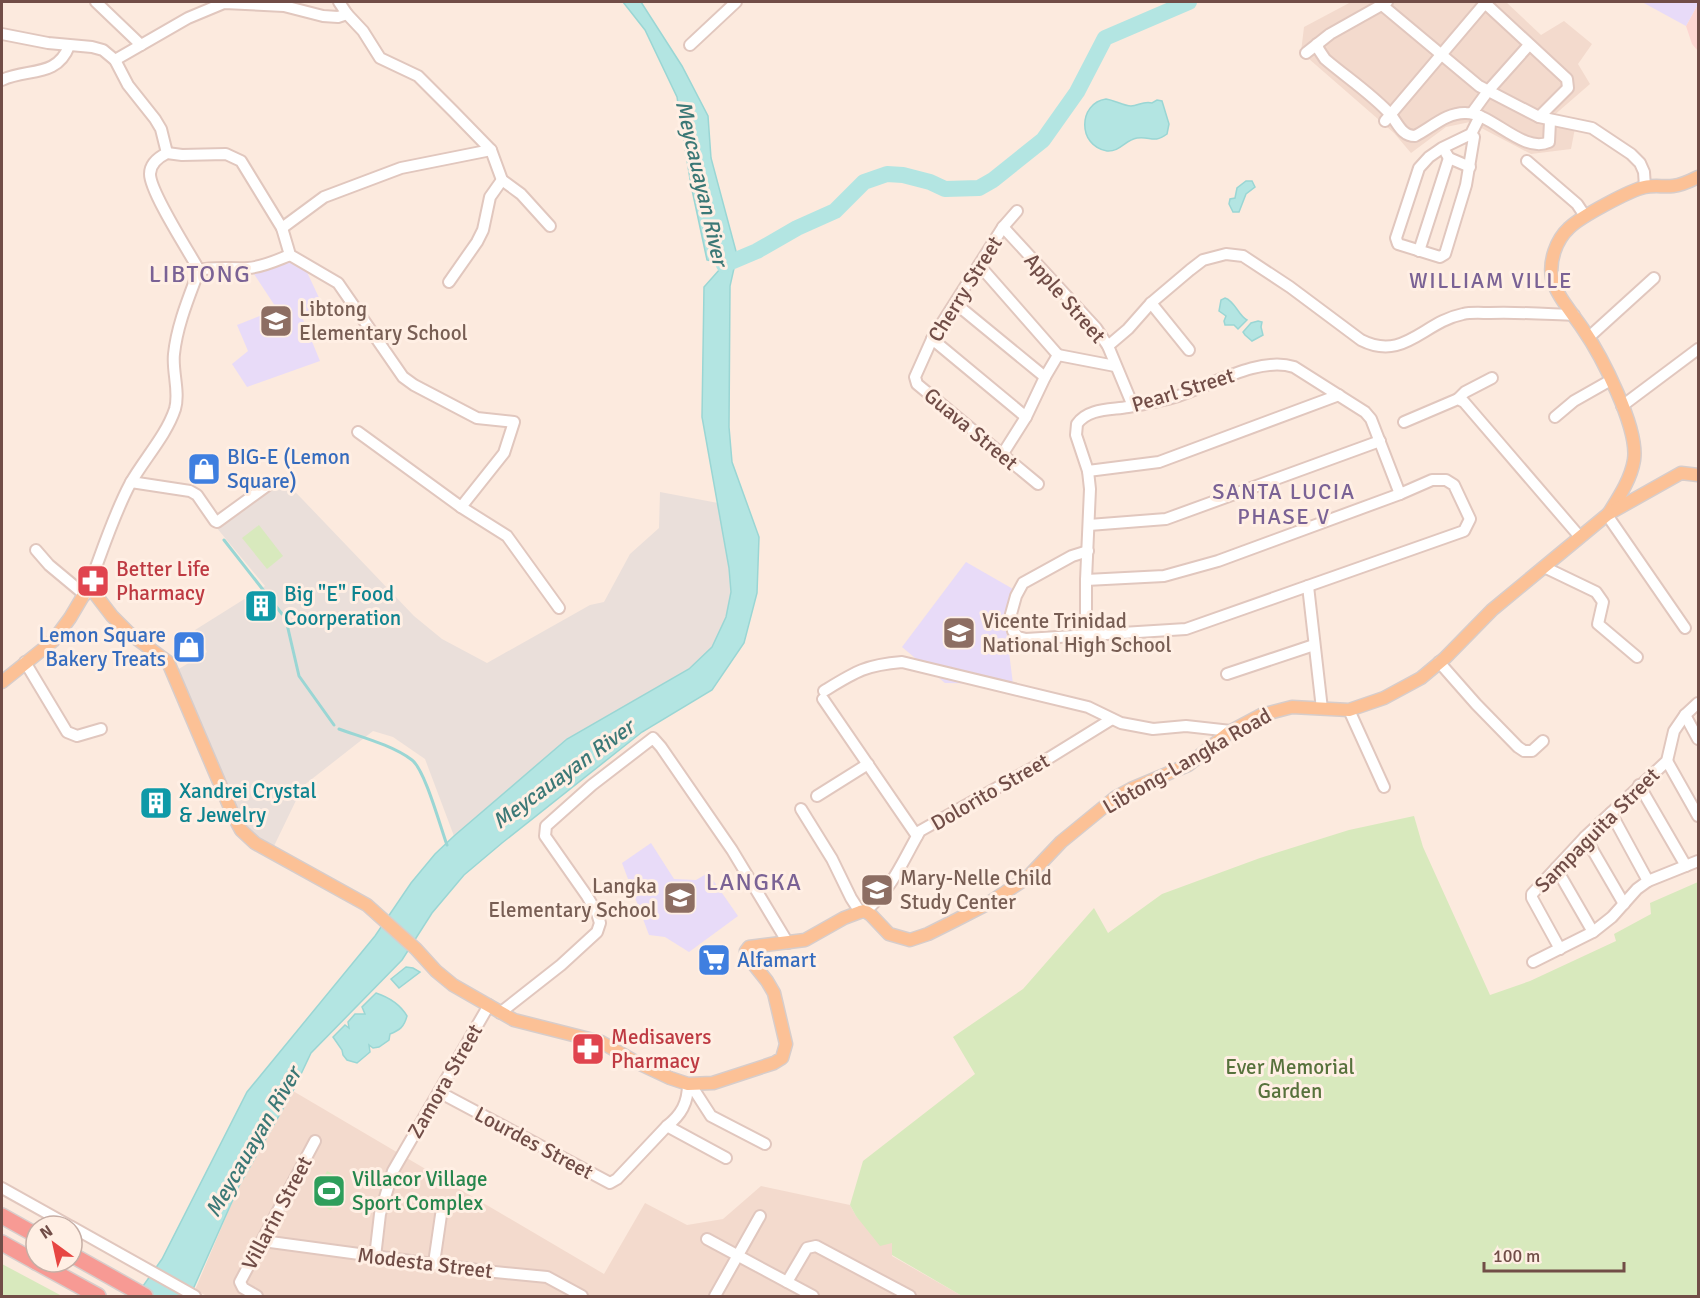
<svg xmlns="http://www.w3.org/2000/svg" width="1700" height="1298" viewBox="0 0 1700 1298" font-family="Signika,sans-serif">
<rect width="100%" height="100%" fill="#fceade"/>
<g fill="#f3dacd">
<path d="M1351,2H1506L1541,35L1564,21L1592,44L1578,64L1590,84L1552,117L1576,123L1571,149L1531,154L1470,122L1446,127L1411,153L1394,133L1301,52L1304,27Z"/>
<path d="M293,1091L604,1274L645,1203L687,1225L723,1219L761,1186L850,1205L856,1216L892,1243V1256L962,1296H207L195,1290L239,1186Z"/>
</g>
<path fill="#fdd6d1" d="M1698,4V51L1692,44L1686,26Z"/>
<path fill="#eadfda" d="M281,477L414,616L442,639L487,663L590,605L604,602L630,554L659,528L660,492L718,503L729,568L731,592L726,617L712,647L689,669L567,739L454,836L425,759L393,737L373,731L303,786L274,846L249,834L177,670L207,652L195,630L265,586L216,527Z"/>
<g fill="#e8dbf8">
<path d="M1642,2H1698V4L1686,26Z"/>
<path d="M288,260L306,270L321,302L302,317L320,361L247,387L232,364L248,351L237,325L277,309L252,271Z"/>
<path d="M966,562L1013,589L1005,620L1013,684L945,683L902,647Z"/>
<path d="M651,843L674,879L696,880L708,873L738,916L689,952L665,937L649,935L622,863Z"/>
</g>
<g fill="#d8e9bd">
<path d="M259,525L283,556L267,569L242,538Z"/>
<path d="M1414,816L1423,847L1490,995L1530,981L1616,941L1614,934L1651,914L1650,903L1698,882V1296H962L892,1255V1243L880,1246L856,1216L850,1205L863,1161L975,1074L953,1037L1023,989L1094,908L1108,933L1162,894L1260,858L1349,830Z"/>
<path d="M327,1171L346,1181L331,1210L312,1201Z"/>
<path d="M2,1264L62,1296H2Z"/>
</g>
<g fill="#b3e5e2" stroke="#9ad6d4" stroke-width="1.5">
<path d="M623,2H641L682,66L708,116L711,158L737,255L730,286L729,427L732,462L759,537L757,593L744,643L712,690L642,732L502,843L464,875L432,913L402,960L311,1053L293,1091L239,1186L190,1296H136L162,1259L247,1092L375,936L411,883L435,854L454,836L567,739L689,669L712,647L726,617L731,592L729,568L702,417L704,287L720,269L715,262L707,260L691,185L677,97L645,30Z"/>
<path d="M1106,99C1114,100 1124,106 1131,106C1139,105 1144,101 1152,103L1157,100L1162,101L1169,124L1167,134C1153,144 1151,136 1137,138C1125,140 1120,152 1107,151C1077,146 1078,103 1106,99Z"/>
<path d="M1246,181H1252L1255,187L1246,194L1239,212H1233L1229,204L1230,199L1235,198L1237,188Z"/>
<path d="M1225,298C1235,301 1238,315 1247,320L1238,329L1234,325H1225L1224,321L1226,316L1219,311L1221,300Z"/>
<path d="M1258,321L1262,322L1261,327L1263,335L1252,341L1245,335L1243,332L1251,323Z"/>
<path d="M406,967L413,968L420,972L399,988L391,979Z"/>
<path d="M376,993C388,997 400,1004 407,1016C404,1027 400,1030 390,1034L389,1040L379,1047L373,1048L369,1045L370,1052L357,1063L347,1060L343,1055L342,1050L333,1037L345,1025L349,1028L348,1022L355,1014H365L362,1007Z"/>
</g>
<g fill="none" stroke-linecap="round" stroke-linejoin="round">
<g stroke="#9ad6d4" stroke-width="3">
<path d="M224,540L282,614"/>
<path d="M286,620L299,676L334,725"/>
<path d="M339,729C361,737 392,745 412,760C425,770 440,826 447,845"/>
</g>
<path stroke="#b3e5e2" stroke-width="16" d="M724,265L757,251L797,228L835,211L864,182L887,174L903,175L930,182L945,189L979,188L993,180L1043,140L1077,92L1105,38L1189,2"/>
<defs>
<g id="minor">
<path d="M96,2L141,45"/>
<path d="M1382,5L1479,86L1539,117L1592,128L1631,154L1640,163L1644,172L1645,187"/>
<path d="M347,14L363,31L380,58L418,76L454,112L491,150L502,180L521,194L550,226"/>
<path d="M2,34L48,43L92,47L103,50L115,60L128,85L155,119L161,129L167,153"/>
<path d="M1317,44L1319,50L1325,59C1346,77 1372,94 1391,115C1398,124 1402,136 1415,136C1431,128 1447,112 1466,113C1492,113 1523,154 1549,142L1550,121"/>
<path d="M690,45L736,2"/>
<path d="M1306,53L1330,34L1387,2"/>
<path d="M115,60L188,18L224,3L284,6L323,16L338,17L347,14L339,2"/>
<path d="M2,80C27,68 57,78 69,46"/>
<path d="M1472,113L1488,91L1529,45"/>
<path d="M1385,121L1485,3L1567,79L1568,88L1539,117"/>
<path d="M1471,134L1474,137L1466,185L1445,254L1440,257L1398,244L1396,238L1419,168L1429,157L1442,148L1471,134L1480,116"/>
<path d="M1446,153L1449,158L1470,167"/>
<path d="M1527,161L1577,204L1585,216"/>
<path d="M1017,211L1003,227L932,339L915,377L917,384L1038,484"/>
<path d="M1003,227L1096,328L1108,346L1133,406"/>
<path d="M282,228L324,197L401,168L491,150"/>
<path d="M1419,251L1449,158"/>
<path d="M979,265L1058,355"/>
<path d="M199,270C189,252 150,192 150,174C150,163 159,157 167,153L182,155L226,154L241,161L282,228L290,255L338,283L403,377L414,385L477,418L514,422L504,453L461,507"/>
<path d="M199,270C216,266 231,269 248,268C263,267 277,260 290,255"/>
<path d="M449,282L477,242L483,230L490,197L502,180"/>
<path d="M1151,303L1189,350"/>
<path d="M956,304L1045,377"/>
<path d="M1589,337L1654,278"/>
<path d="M932,339L1026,417"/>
<path d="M1108,346L1128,329L1151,303L1190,270L1203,260L1226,254L1243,256L1290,287L1361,340C1404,362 1423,322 1463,314C1471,312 1482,313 1490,313C1518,312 1546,314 1574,315"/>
<path d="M1458,399L1465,392L1492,378"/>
<path d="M1622,406L1698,349"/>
<path d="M1555,417L1574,401L1611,380"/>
<path d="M1404,422L1458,399L1464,402L1580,537"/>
<path d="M358,432L461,507L507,536L559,608"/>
<path d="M1002,455L1026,417L1045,377L1058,355L1115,366"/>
<path d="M1088,471L1159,462L1339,395"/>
<path d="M131,482L190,491L197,495L215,521L217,522L272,482"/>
<path d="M1607,515L1685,628"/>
<path d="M1089,525L1166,519L1380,441"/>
<path d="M36,550L49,565L85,595"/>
<path d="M1544,567L1596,592L1603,602L1598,624L1637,657"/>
<path d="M1086,580L1164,576L1218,561L1400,494L1432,480H1446L1454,485L1470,519L1464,531L1186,629L1026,639L1018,637L1013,631L1011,614L1016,596L1023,583L1072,556L1088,551"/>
<path d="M89,586C102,552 113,516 130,484C144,459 166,436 175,409C180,392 172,371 174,354C177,325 189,297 199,270"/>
<path d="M1308,586L1322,709"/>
<path d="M1086,635V580L1090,489L1088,471L1076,435L1077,424C1088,408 1111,410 1128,407C1145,404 1162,401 1178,396C1212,385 1259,356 1294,367L1365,412L1371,419L1400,494"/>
<path d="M25,662L67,732L77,736L101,729"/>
<path d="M1439,662L1476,704L1518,747L1524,751H1532L1543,741"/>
<path d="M1227,674L1314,645"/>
<path d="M824,691C855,672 865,665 902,662L1088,707L1121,723L1153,729L1186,726L1231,731"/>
<path d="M823,699L917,836"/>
<path d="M1349,710L1384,787"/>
<path d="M1685,715L1698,739"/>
<path d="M1667,761L1698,816"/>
<path d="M1639,785L1686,866"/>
<path d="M817,796L868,764"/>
<path d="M801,809L832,859L851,898L860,912"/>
<path d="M1611,813L1648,881"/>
<path d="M1585,837L1624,904"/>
<path d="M1556,868L1593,932"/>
<path d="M865,911C892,890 903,860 920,831L1036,766L1112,719"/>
<path d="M1560,949L1532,898V894L1585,837L1667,761L1674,731L1685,715L1698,703"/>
<path d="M1533,962L1593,932L1612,917L1637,889L1648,881L1698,861"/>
<path d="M500,1013L561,965L597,932L600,923L597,913L587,896L545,836L546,826L592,785L653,738L661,747L732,850L788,943"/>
<path d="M691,1085L711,1116L765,1144"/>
<path d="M439,1092L610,1183L617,1179L667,1126C681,1115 688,1103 688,1084"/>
<path d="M667,1126L726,1158"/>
<path d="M2,1188L70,1226"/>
<path d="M72,1227L195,1296"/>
<path d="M707,1239L813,1296"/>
<path d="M263,1241L485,1271L547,1277L582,1296"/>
<path d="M375,1257L380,1214L393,1171L489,1005"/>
<path d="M434,1263L441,1215L449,1203"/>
<path d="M787,1282L807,1248L816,1246L910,1296"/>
<path d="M257,1296L243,1288L240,1282L315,1141"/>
<path d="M715,1296L760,1216"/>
</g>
<g id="major">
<path d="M1609,513C1619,497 1631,479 1634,460C1639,428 1601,355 1583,329C1573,314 1556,295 1552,278C1549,261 1556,240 1569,228C1580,217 1630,190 1645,187C1654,185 1664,187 1673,186C1682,185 1690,181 1698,177"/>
<path d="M2,682L53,641L70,618L89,586L112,616L129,633L168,662L234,817L241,830L255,843L367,905L416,949L436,971L453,985L514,1020L601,1042L634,1061L670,1078L688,1084L713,1083L774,1063L782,1058L786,1044L774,993L767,981L747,956L746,951L749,947L805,940L844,918L860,912L865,911L871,915L889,934L910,940L928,934L956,920L987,904L1027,878L1061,842L1116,797L1131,789L1188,765L1231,731L1261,715L1292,707L1349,710L1384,698L1421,678L1445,658L1492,610L1608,514L1681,473L1698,475"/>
</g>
<g id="highway">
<path d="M2,1216L36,1235"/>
<path d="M2,1243L36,1262"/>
<path d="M72,1255L145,1296"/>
<path d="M36,1262L98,1296"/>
</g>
</defs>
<use href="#minor" stroke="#e1c7be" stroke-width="14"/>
<use href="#major" stroke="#d7cdcb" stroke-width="15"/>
<use href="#highway" stroke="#d7cdcb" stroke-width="18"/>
<use href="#minor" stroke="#fff" stroke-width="10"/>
<use href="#major" stroke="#fcc196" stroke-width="12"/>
<use href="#highway" stroke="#f79a94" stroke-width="15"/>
</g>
<defs>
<symbol id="school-square" viewBox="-11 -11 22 22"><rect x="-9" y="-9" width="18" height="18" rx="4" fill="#8d6e63" stroke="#ffefe4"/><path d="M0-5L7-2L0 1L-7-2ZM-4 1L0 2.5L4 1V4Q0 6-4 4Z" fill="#fff"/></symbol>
<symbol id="shop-square" viewBox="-11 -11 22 22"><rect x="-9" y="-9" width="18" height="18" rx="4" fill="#3f7fe0" stroke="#ffefe4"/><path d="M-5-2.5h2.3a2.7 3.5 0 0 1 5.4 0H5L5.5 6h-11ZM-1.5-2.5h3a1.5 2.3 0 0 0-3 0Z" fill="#fff"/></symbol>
<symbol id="pharmacy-square" viewBox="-11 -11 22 22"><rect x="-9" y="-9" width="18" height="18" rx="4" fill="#e0444e" stroke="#ffefe4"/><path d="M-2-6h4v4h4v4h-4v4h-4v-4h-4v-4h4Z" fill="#fff"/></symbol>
<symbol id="building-square" viewBox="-11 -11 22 22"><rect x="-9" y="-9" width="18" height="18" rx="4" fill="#0f9aa8" stroke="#ffefe4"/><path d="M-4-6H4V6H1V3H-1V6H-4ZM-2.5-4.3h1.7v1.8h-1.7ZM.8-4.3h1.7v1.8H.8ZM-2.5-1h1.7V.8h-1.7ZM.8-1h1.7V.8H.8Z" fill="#fff"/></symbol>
<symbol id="supermarket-square" viewBox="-11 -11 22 22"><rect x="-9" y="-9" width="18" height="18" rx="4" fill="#3f7fe0" stroke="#ffefe4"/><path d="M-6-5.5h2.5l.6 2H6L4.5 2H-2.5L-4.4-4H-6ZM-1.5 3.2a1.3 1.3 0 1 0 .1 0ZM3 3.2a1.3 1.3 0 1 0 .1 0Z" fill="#fff"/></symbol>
<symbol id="stadium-square" viewBox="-11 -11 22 22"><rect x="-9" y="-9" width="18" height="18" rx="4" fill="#2e9e5b" stroke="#ffefe4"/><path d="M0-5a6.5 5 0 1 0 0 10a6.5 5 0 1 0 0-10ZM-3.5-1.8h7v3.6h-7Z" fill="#fff"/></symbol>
</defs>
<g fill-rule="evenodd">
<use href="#school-square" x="257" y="302" width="38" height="38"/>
<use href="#shop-square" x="185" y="450" width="38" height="38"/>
<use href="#pharmacy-square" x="74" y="562" width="38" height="38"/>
<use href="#building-square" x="242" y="587" width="38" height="38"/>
<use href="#school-square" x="940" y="614" width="38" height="38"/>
<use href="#shop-square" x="170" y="628" width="38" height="38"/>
<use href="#building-square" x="137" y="784" width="38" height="38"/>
<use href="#school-square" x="858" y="871" width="38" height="38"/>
<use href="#school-square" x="661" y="879" width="38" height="38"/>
<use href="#supermarket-square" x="695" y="941" width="38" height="38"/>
<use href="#pharmacy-square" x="569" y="1030" width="38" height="38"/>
<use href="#stadium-square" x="310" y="1172" width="38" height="38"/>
</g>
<g text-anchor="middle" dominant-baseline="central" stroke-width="6" stroke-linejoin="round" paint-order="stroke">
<g font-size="21" fill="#714d47" stroke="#ffefe4">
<text transform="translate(965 289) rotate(-58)">Cherry Street</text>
<text transform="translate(1065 298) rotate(49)">Apple Street</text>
<text transform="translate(1183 390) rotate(-17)">Pearl Street</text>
<text transform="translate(971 429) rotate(40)">Guava Street</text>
<text transform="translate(1187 761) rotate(-30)">Libtong-Langka Road</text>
<text transform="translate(990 792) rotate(-30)">Dolorito Street</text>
<text transform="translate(1597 830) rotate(-45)">Sampaguita Street</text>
<text transform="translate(445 1081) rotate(-60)">Zamora Street</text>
<text transform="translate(534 1143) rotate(28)">Lourdes Street</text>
<text transform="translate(277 1213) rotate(-62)">Villarin Street</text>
<text transform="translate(425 1263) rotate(7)">Modesta Street</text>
</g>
<g font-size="21" fill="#785e54" stroke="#ffefe4" text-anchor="start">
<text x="299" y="309">Libtong<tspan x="299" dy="24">Elementary School</tspan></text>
<text x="982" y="621">Vicente Trinidad<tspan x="982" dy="24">National High School</tspan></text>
<text x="900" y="878">Mary-Nelle Child<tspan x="900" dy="24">Study Center</tspan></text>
<text x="657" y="886" text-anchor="end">Langka<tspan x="657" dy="24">Elementary School</tspan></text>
</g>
<g font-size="21" fill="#366cbe" stroke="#ffefe4" text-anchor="start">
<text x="227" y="457">BIG-E (Lemon<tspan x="227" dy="24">Square)</tspan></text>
<text x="166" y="635" text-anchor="end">Lemon Square<tspan x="166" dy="24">Bakery Treats</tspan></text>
<text x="737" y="960">Alfamart</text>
</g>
<g font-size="21" fill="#be3a42" stroke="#ffefe4" text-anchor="start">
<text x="116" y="569">Better Life<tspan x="116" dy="24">Pharmacy</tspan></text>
<text x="611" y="1037">Medisavers<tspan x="611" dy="24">Pharmacy</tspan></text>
</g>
<g font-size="21" fill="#0d838f" stroke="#ffefe4" text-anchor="start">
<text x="284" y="594">Big "E" Food<tspan x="284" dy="24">Coorperation</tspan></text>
<text x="179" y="791">Xandrei Crystal<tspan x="179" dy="24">&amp; Jewelry</tspan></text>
</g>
<g font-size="21" fill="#57723c" stroke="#ffefe4">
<text x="1290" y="1067">Ever Memorial<tspan x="1290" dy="24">Garden</tspan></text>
</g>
<g font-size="21" fill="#27864d" stroke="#ffefe4" text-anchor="start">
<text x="352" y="1179">Villacor Village<tspan x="352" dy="24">Sport Complex</tspan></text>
</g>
<g font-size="22" font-style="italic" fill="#3b7876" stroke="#ffefe4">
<text transform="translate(702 183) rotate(77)">Meycauayan River</text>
<text transform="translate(563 774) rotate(-36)">Meycauayan River</text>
<text transform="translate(253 1142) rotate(-60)">Meycauayan River</text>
</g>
<g font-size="22" letter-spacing="1.5" fill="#7a6295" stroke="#ffefe4">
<text x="1491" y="280">WILLIAM VILLE</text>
<text x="1284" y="491">SANTA LUCIA<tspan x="1284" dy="25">PHASE V</tspan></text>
</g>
<g font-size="24" letter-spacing="1.5" fill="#7a6295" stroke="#ffefe4">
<text x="200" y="274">LIBTONG</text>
<text x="754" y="882">LANGKA</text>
</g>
</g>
<rect width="1700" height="1298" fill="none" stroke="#714d47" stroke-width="6"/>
<g transform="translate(54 1244) rotate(327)"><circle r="28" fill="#ffefe4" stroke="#c6aea5" stroke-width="1.5"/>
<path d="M0-4.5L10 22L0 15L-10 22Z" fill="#e74642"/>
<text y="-9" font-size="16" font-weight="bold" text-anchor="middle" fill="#714d47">N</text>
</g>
<path d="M1484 1262v9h140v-9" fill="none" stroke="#714d47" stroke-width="3"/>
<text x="1493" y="1262" font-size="18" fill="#714d47" stroke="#ffefe4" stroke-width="4.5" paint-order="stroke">100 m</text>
</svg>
